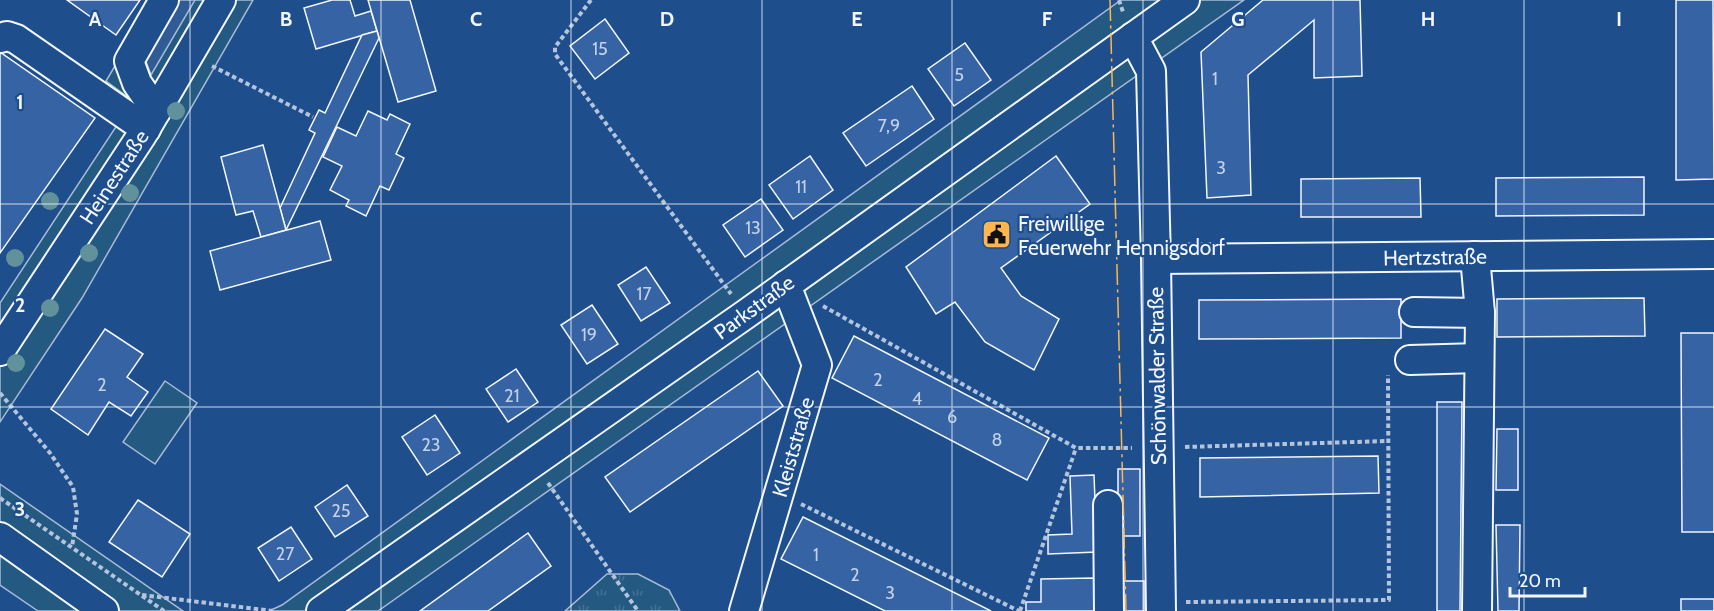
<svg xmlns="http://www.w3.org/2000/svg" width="1714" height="611" viewBox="0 0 1714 611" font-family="Cabin,sans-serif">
<defs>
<pattern id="park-tufts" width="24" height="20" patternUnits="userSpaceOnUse" patternTransform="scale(1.5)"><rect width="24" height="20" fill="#245a82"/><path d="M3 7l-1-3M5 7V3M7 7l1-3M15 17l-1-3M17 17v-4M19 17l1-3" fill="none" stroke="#447295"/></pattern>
</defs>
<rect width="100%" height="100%" fill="#1f4e8c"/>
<g fill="#245a82" stroke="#a8bbd7" stroke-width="1.5">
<path d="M154,0H253L82,298L0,422V303L133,101L106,81Z"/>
<path d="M1121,0H1244L378,611H269L282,605Z"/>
<path d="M165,381L197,403L155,464L123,442Z"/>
<path d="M0,484L183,611H38L0,585Z"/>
</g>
<path fill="url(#park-tufts)" stroke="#a8bbd7" stroke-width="1.5" d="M607,574H638L669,590L680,611H565Z"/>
<path fill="#305b95" stroke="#a8bbd7" stroke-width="1.5" d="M169,0H195L151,75L142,51Z"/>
<g fill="#3563a3" stroke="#f2f6ff" stroke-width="1.5">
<path d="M67,0H140L116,35Z"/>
<path d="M332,0H350L355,16L371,11L377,31L316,49L304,8Z"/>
<path d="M368,0H410L436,91L398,102Z"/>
<path d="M1263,0H1360L1362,76L1314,78V20L1248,75L1251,195L1207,198L1201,52Z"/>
<path d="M1676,0H1713L1714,179L1676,180Z"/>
<path d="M605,19L629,53L595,79L570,46Z"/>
<path d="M377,31L379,38L286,230L280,208L315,133L309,130L319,110L325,113L362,35Z"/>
<path d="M965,43L991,80L954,106L928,69Z"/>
<path d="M0,52L95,118L0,253Z"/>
<path d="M912,86L934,119L866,166L843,133Z"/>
<path d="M368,111L387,120L390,114L410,124L396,154L404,158L389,190L380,186L366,216L346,206L349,200L330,190L342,166L323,157L337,127L356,136Z"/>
<path d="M263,145L286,230L261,237L253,211L236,215L221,157Z"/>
<path d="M810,156L833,190L793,219L769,185Z"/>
<path d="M1056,156L1090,204L1001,268L1021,296L1059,319L1034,370L985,342L955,302L936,314L906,267Z"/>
<path d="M1644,177V215L1496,216V178Z"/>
<path d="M1420,178L1421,217H1301V179Z"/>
<path d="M761,199L783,230L745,257L723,225Z"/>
<path d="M320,221L331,260L220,290L210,251Z"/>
<path d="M646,267L670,303L641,321L618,285Z"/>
<path d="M1644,298L1645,336L1497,337V299Z"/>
<path d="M1401,299V338L1199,339V300Z"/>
<path d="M592,305L618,344L587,364L561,325Z"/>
<path d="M105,329L143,354L127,377L148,392L131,416L109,402L88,435L51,409Z"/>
<path d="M1681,333H1714V532H1682Z"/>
<path d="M854,336L1049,438L1027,480L832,378Z"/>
<path d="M516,369L538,402L508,422L486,389Z"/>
<path d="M758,371L783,406L630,512L605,477Z"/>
<path d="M1437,402H1462L1460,611H1437Z"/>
<path d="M435,415L460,453L427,475L402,437Z"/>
<path d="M1497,429H1518V490H1496Z"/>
<path d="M1378,456L1379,493L1200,497V458Z"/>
<rect x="1118" y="469" width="22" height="67"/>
<path d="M1094,475L1097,552L1048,554V535L1072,534L1070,476Z"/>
<path d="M347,485L368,516L335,537L315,507Z"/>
<path d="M138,500L190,534L162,577L109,542Z"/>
<path d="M803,517L991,611H885L781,559Z"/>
<path d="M1496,525H1520L1519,611H1498Z"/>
<path d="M291,527L312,559L279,581L258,548Z"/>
<path d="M528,533L551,566L488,611H420Z"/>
<path d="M1094,578L1095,611H1026V602H1041V579Z"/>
<rect x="1121" y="581" width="23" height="30"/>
<rect x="1681" y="599" width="33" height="12"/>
</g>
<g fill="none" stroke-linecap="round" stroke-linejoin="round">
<defs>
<g id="minor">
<path d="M1133,37L1151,71L1156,259L1161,611"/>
<path d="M0,38L7,36L16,39L146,129"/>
<path d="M156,111L137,83L129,61L164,0"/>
<path d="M1475,256L1480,313L1477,611"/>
<path d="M1156,259L1714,254"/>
<path d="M1414,312L1480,313"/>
<path d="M0,351L142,135L221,0"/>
<path d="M1410,360L1479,358"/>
<path d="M1108,505L1109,611"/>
<path d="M0,537L104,611"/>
<path d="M321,611L746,314L1185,0"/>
<path d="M744,611L817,365L786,285"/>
</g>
</defs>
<use href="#minor" stroke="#f2f6ff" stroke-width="32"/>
<g stroke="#b3c4dc" stroke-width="4" stroke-dasharray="4.5 3" stroke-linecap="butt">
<path d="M591,0L555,47V54L731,294"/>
<path d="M1119,0L1123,12"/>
<path d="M212,66L313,117"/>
<path d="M823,306L1076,448H1132"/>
<path d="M0,393L50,453L73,487L77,514L72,547"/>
<path d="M1185,447L1388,441"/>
<path d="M548,483L638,611"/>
<path d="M0,498L164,611"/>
<path d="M801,504L1019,611"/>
<path d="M142,595L273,611"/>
<path d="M1186,602L1389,600L1388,375"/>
<path d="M1020,611L1076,448"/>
</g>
<use href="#minor" stroke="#1f4e8c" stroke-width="28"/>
<path stroke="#ffb74d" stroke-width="1.5" stroke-dasharray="21 4.5 3 4.5" stroke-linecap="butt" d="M1110,0L1126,611"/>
</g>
<g fill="#61919a">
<circle cx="176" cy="111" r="9"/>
<circle cx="130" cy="193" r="9"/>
<circle cx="50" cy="201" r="9"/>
<circle cx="89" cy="253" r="9"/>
<circle cx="15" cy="258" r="9"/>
<circle cx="50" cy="308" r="9"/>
<circle cx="16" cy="363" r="9"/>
</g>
<path fill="none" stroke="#f2f6ff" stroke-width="1.5" stroke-opacity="0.55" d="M190,0V611M381,0V611M571,0V611M762,0V611M952,0V611M1143,0V611M1333,0V611M1524,0V611M0,204H1714M0,407H1714"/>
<defs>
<symbol id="civic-square" viewBox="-11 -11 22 22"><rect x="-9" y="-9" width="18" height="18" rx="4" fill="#ffb74d" stroke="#1f4e8c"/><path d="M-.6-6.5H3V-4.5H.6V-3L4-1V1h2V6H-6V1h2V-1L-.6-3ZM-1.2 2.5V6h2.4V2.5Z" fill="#111"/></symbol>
</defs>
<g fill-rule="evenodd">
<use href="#civic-square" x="980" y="218" width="33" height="33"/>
</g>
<g text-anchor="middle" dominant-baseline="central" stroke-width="4.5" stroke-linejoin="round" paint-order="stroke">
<g font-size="18" fill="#c3d1e8">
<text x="600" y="49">15</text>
<text x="959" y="75">5</text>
<text x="1215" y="79">1</text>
<text x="889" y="126">7,9</text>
<text x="1221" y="168">3</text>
<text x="801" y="187">11</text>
<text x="753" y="228">13</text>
<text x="644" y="294">17</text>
<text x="589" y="335">19</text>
<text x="878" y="380">2</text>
<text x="102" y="385">2</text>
<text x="512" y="396">21</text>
<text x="917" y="399">4</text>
<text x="952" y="417">6</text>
<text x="997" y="440">8</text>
<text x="431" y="445">23</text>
<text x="341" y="511">25</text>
<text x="285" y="554">27</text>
<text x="816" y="555">1</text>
<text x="855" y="575">2</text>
<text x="890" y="593">3</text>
</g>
<g font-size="21" fill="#f2f6ff" stroke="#1f4e8c">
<text transform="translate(114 177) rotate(-57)">Heinestraße</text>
<text transform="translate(1435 257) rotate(-1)">Hertzstraße</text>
<text transform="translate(754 307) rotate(-36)">Parkstraße</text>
<text transform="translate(1157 376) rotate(-91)">Schönwalder Straße</text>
<text transform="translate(793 447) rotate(-74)">Kleiststraße</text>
</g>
<g font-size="21" fill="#f2f6ff" stroke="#1f4e8c" text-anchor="start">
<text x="1018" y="223">Freiwillige<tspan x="1018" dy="24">Feuerwehr Hennigsdorf</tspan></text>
</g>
</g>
<g font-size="20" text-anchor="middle" font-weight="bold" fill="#f2f6ff" stroke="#1f4e8c" stroke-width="4.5" stroke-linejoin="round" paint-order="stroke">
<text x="95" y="26">A</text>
<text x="286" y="26">B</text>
<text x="476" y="26">C</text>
<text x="667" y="26">D</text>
<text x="857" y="26">E</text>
<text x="1047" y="26">F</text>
<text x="1238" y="26">G</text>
<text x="1428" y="26">H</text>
<text x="1619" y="26">I</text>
<text x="20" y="109">1</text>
<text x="20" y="312">2</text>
<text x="20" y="516">3</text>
</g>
<path d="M1510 587v9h75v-9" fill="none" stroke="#f2f6ff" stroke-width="3"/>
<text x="1519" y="587" font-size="18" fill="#f2f6ff" stroke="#1f4e8c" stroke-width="4.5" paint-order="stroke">20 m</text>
</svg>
